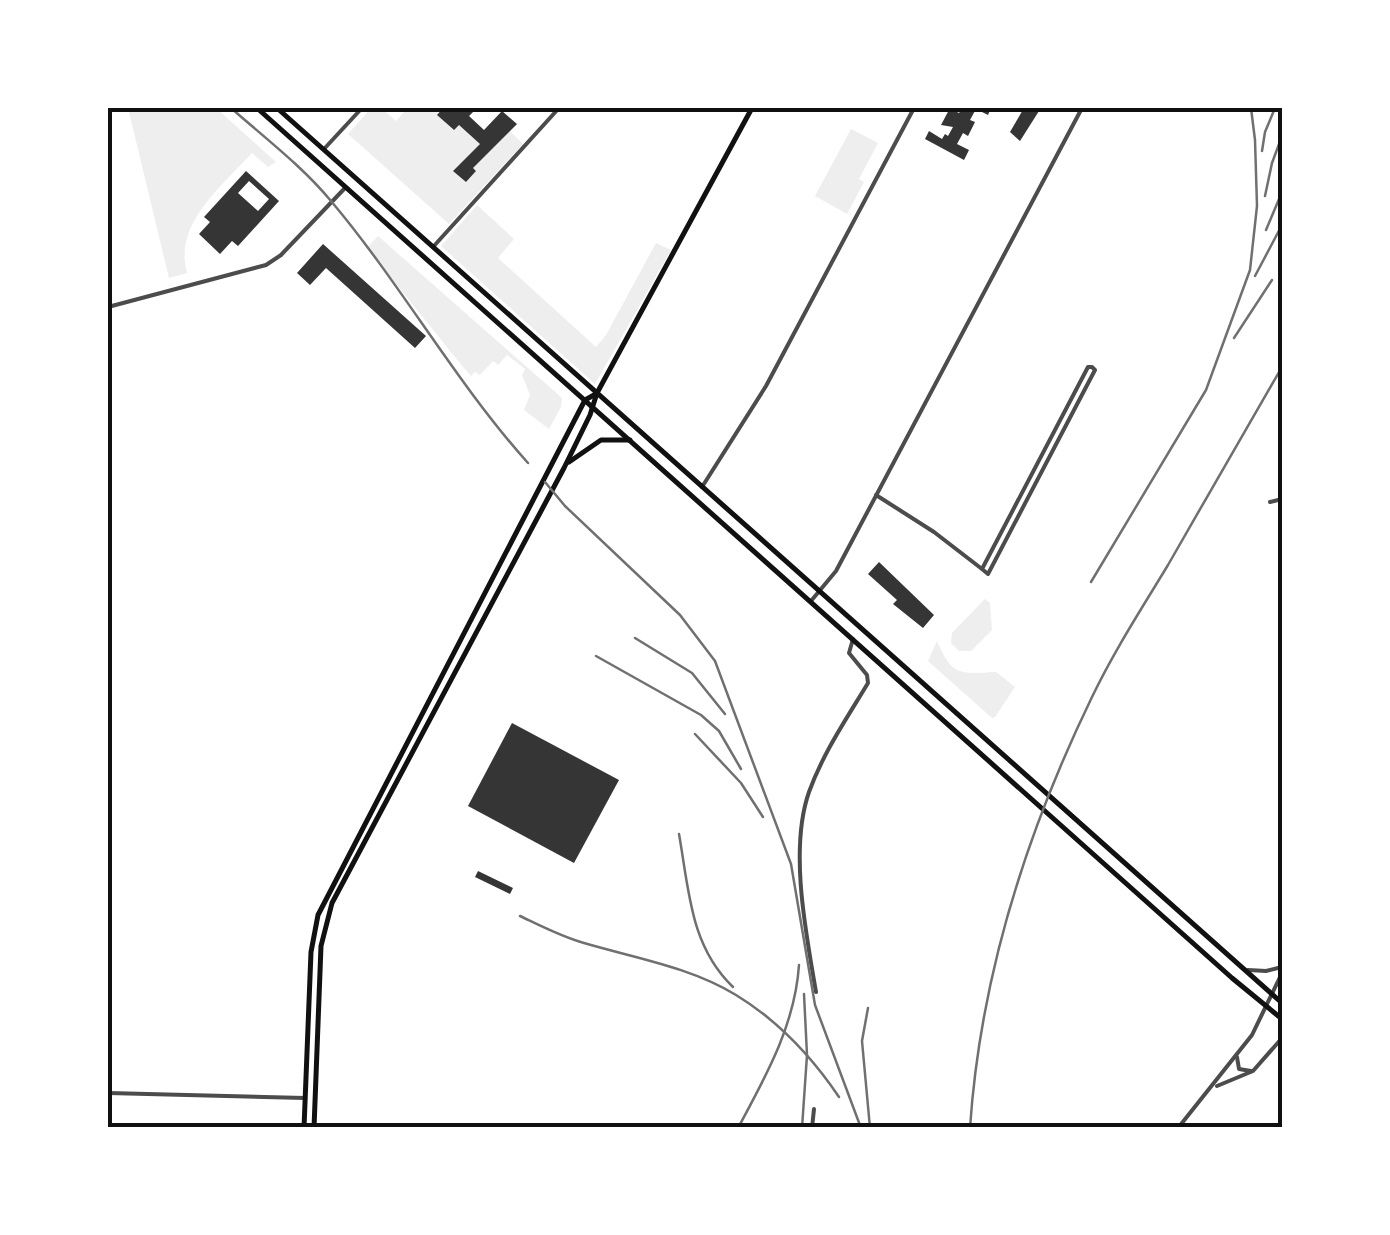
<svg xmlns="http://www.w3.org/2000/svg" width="1390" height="1235" viewBox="0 0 1390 1235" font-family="'Golos Text',sans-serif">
<rect width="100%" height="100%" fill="#fff"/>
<g fill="#eee">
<path d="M128,108H216L276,162L268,167L252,153C222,186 173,224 187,273L169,278Z"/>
<path d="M371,108H381L396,121L405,111L403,108H440L437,115L453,130L459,125L480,144L453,170L466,182L476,171L473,168L506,132L510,131L523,144L449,224L348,134Z"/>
<path d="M851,129L878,143L859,179L864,182L847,214L815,196Z"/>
<path d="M477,205L514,239L498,258L596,347L606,335L656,243L671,250L595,384L441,246Z"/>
<path d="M378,236L562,398L561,407L549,429L524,410L530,395L522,375L525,369L507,355L498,365L493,361L480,375L475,372L471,376L463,367L367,248Z"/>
<path d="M985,599L990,603L992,630L971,651H959L951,643L952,633Z"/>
<path d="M937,641C952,676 959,674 996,672L1015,687L995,717L992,718L928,661Z"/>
</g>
<g fill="#353535" fill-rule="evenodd">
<path d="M443,108H473L475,110L469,116L484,130L502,111L517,124L473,168L476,171L466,182L453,171L480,144L459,125L454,130L437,115Z"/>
<path d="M950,108H956L955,111L959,113L963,108H991L988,115L976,109L970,120L975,122L968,136L963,133L957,144L969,150L964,160L925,139L929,131L942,139L945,134L948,136L953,127L941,125Z"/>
<path d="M1024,108L1039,111L1020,141L1010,132Z"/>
<path d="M246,171L279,201L238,246L232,241L220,254L199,234L210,222L204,217ZM249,181L269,199L258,211L238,193Z"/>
<path d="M323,244L426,336L415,348L326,268L310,285L297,273Z"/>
<path d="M879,562L934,615L923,628L893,604L897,600L868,574Z"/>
<path d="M512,723L619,780L574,863L468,806Z"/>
<path d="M478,871L513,888L510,894L475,877Z"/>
</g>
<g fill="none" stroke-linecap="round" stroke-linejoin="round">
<g stroke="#4c4c4c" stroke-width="4">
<path d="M324,149L362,108"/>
<path d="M433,247L559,108"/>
<path d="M702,487L766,386L914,108"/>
<path d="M876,495L934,532L982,569L988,574L1095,370L1092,367H1088L982,569"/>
<path d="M1270,502L1282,499"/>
<path d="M816,992C806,933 789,849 809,792C823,753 847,718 868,683L867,675L849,653L853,639"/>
<path d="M1237,1057L1239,1069L1251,1071"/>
<path d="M108,1093L305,1098"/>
<path d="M812,1128L814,1109"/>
</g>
<g stroke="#4c4c4c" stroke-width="4">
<path d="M108,307L266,265L281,255L345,188"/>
<path d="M811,601L836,571L1082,108"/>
<path d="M1248,970L1266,971L1282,967"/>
<path d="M1217,1086L1253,1071L1282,1038"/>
<path d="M1178,1128L1252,1035L1282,973"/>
</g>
<g stroke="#111" stroke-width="5">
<path d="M569,462L601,440H630"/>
<path d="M304,1128L311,952L318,915L585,400L594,395"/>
<path d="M314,1128L321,946L332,903L564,468L590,415L597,393L752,108"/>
</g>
<g stroke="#111" stroke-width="5">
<path d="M257,108L1232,978L1282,1019"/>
<path d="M277,108L1282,1003"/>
</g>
<g stroke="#707070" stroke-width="2.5">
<path d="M231,108C265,138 302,166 331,201C401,284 456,383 528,463"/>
<path d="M1262,151L1265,132L1275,108"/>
<path d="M1265,196L1272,163L1282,136"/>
<path d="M1266,230L1282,192"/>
<path d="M1255,276L1282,225"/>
<path d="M1234,338L1272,280"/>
<path d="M545,482L565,506L680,615L715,661L791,864L815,1005L861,1128"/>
<path d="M1091,582L1206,390L1250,270L1257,206L1255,140L1251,108"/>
<path d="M635,638L692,673L725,714"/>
<path d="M596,656L701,715L719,731L741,769"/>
<path d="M695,734L741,783L763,817"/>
<path d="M679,834C689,890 690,946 733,987"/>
<path d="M520,916C541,926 562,937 584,943C635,958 690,967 736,995C777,1020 812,1057 839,1097"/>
<path d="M868,1008L862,1041L870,1128"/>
<path d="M738,1128C766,1076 795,1025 799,965"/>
<path d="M802,1128L807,1055L804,994"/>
<path d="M970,1128C980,979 1027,831 1092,697C1114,651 1142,608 1168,565C1206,499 1244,432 1282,367"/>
</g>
</g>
<rect width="1390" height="1235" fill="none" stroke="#ffffff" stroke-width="220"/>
<rect x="110" y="110" width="1170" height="1015" fill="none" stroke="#111" stroke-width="4"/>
</svg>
